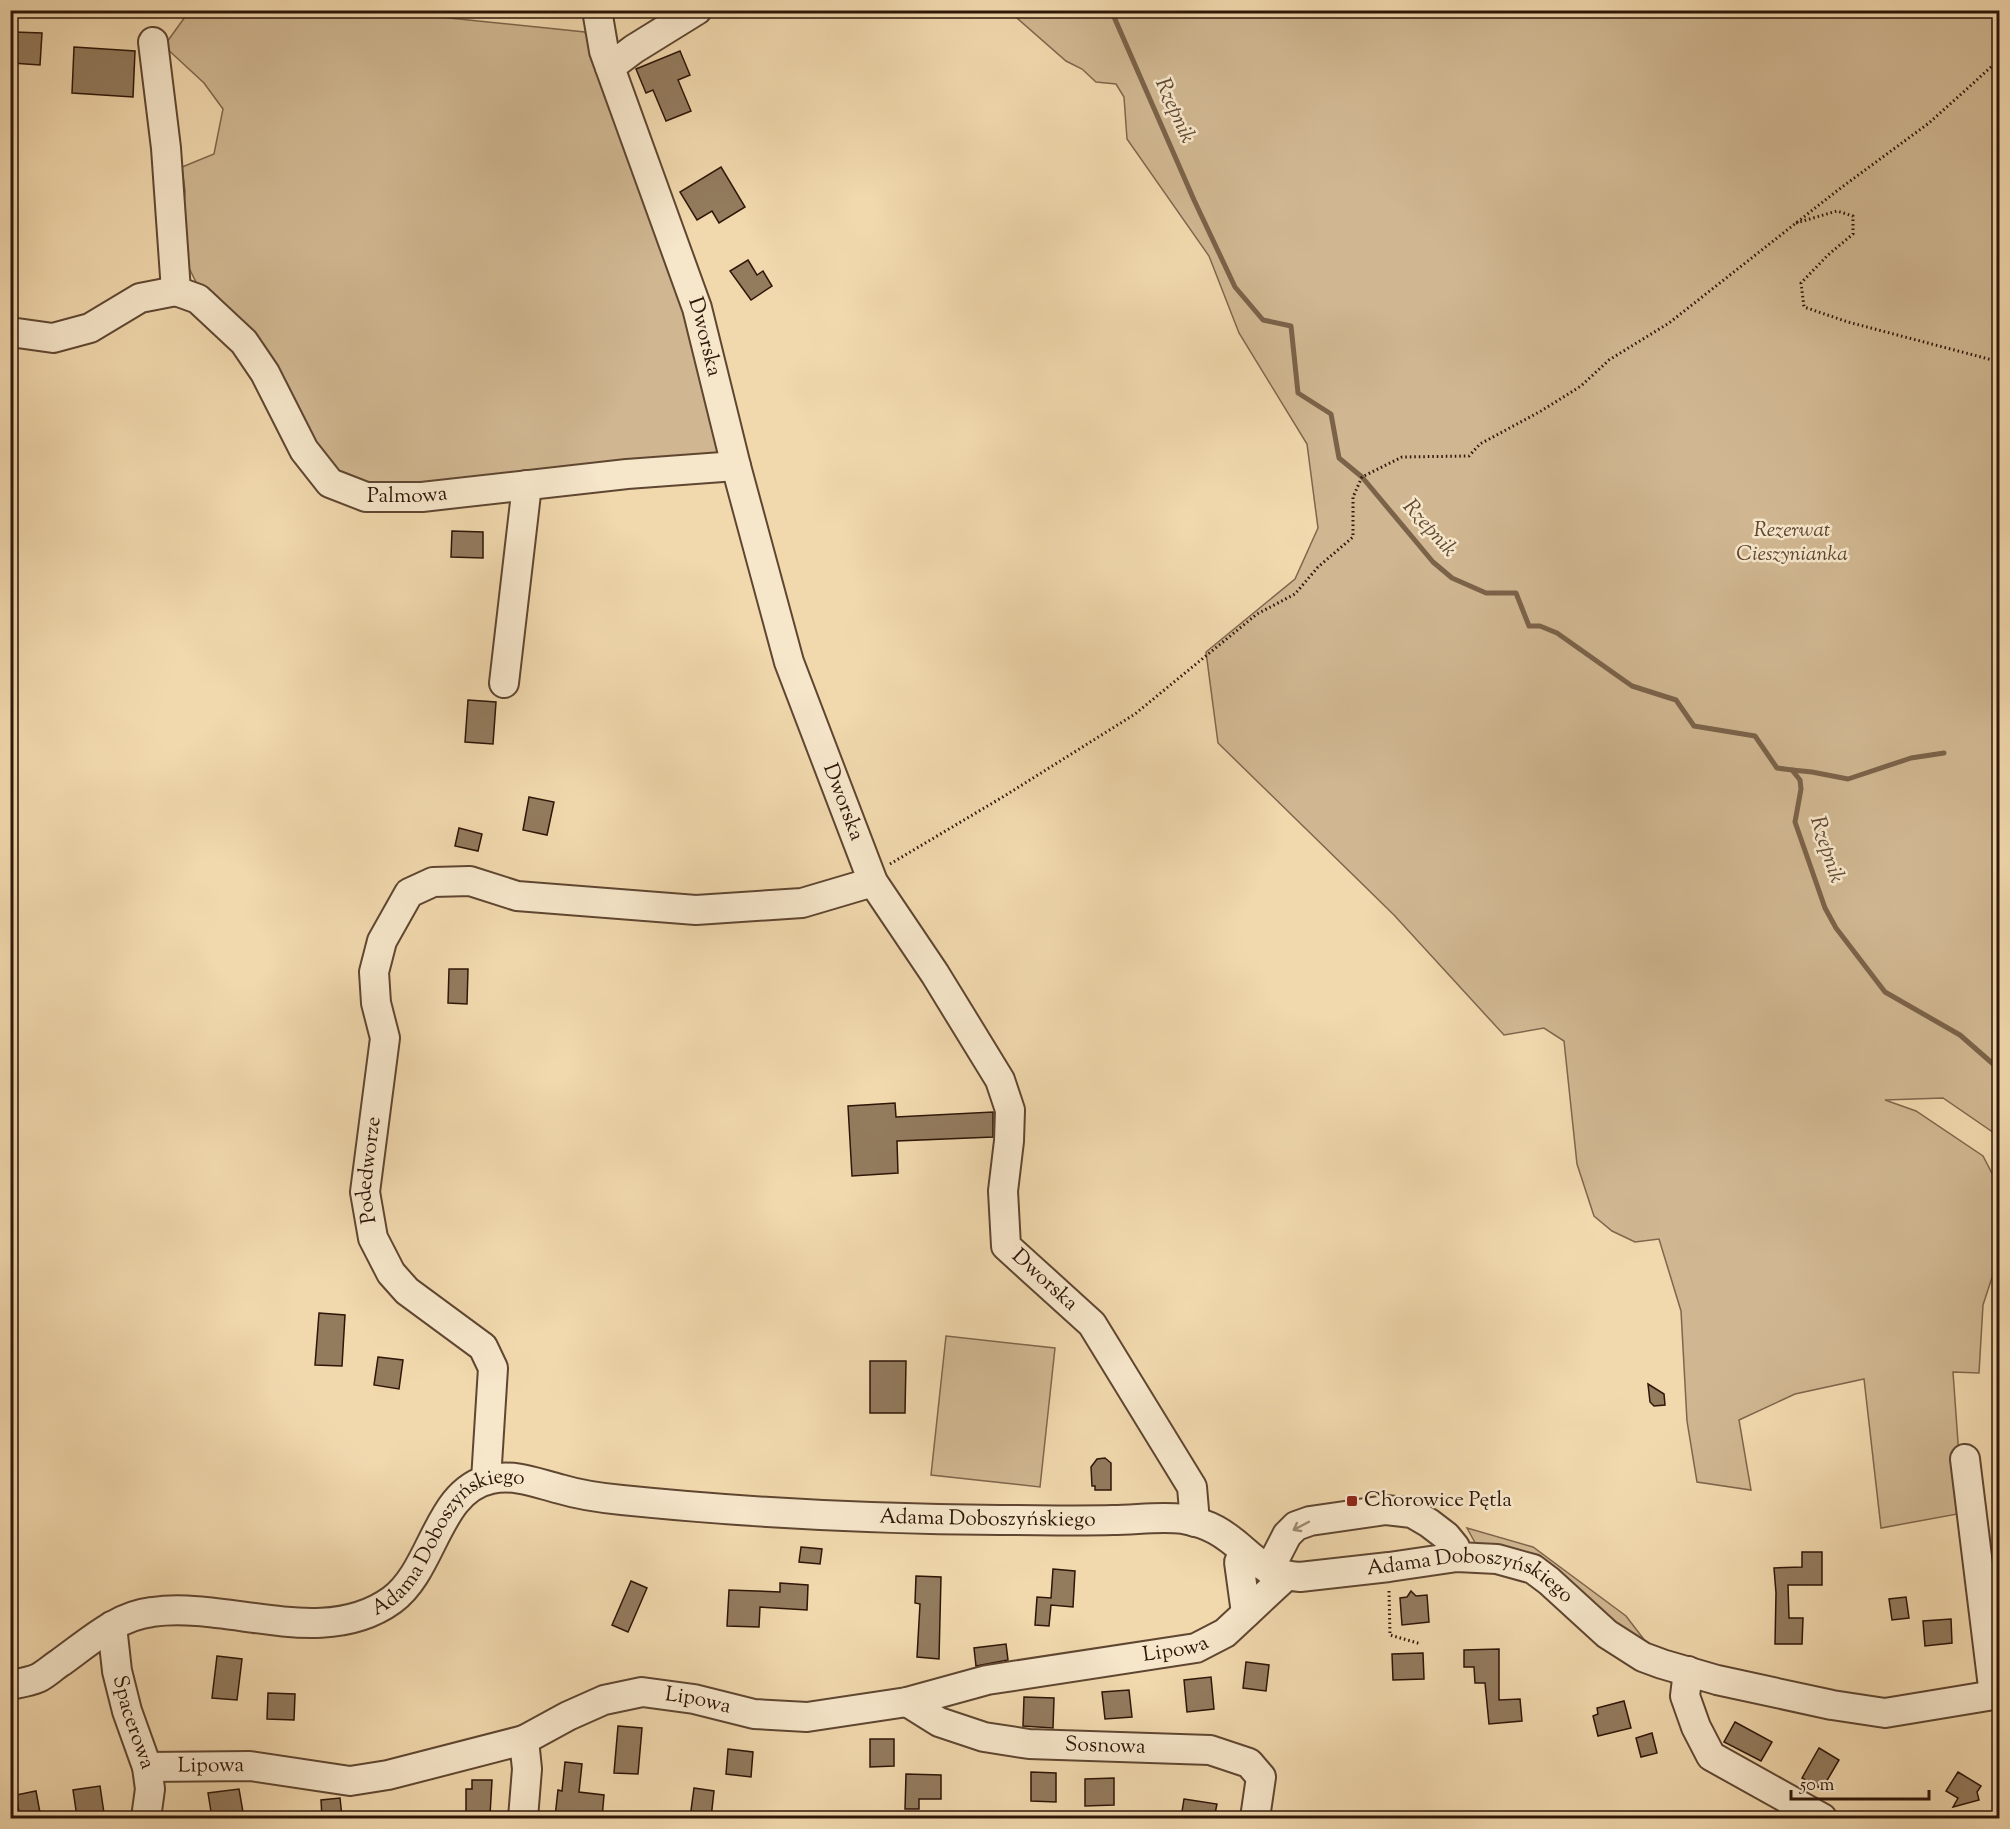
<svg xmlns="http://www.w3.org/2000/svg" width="2010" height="1829" viewBox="0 0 2010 1829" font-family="'Sorts Mill Goudy',serif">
<rect width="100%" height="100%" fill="#f1d8ad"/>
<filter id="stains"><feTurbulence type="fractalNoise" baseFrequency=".00333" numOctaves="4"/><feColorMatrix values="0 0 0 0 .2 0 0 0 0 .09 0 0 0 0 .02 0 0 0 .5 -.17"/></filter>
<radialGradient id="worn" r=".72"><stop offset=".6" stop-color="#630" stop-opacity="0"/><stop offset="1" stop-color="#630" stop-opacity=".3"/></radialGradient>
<g fill="#d0b791" stroke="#7f664c" stroke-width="1.5">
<path d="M190,10L407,11L449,18L585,32L701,343L726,455L380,490L321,466L198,286L181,252L185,191L182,167L214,154L223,109L204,83L164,46Z"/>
<path d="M1009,11H1999V1143L1994,1133L1943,1098L1885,1100L1916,1111L1983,1156L1999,1187V1256L1983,1305L1979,1373L1953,1372L1963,1513L1881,1528L1864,1379L1795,1394L1739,1420L1751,1490L1697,1482L1687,1421L1681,1311L1659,1239L1635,1242L1612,1231L1594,1216L1577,1164L1564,1041L1544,1028L1504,1035L1394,915L1218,743L1206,652L1295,579L1318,528L1307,444L1239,333L1209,256L1127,139L1124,97L1116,84L1096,82L1082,69L1066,61Z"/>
<path d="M946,1336L1055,1348L1040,1487L931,1475Z"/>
<path d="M1467,1528L1533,1547L1626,1616L1649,1646L1478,1548Z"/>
</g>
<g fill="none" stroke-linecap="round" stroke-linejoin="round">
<g stroke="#7b6349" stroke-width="5">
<path d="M1111,10L1194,200L1235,287L1263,320L1291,326L1298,393L1331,414L1339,458L1362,477L1433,562L1452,578L1486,593H1516L1529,626H1540L1557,633L1632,686L1676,700L1694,726L1755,736L1777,768L1792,770L1800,780L1801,789L1795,822L1825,908L1836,928L1885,992L1960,1035L2000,1070"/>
<path d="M1792,770L1812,772L1848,779L1911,758L1944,753"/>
</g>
</g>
<g fill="#937b5e" stroke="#2e1608" stroke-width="1.5">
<path d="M14,32L42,33L40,65L12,63Z"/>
<path d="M74,47L135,51L133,97L72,93Z"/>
<path d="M680,51L690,75L678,80L691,111L666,121L653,90L646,93L636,69Z"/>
<path d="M721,167L745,207L719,223L712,211L697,220L680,192Z"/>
<path d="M748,260L757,275L763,271L772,286L751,300L730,271Z"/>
<path d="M452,531L483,532V558L451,557Z"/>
<path d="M468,700L496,702L493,744L465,742Z"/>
<path d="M529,797L554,802L547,835L523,830Z"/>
<path d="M459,828L482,834L478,851L455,846Z"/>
<path d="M449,969H468L467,1004L448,1003Z"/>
<path d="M895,1103L896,1117L993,1112V1137L897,1141L898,1173L852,1176L848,1106Z"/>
<path d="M319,1313L345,1315L342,1366L315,1365Z"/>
<path d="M378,1357L403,1360L399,1389L374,1385Z"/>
<path d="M870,1361H906L905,1413H870Z"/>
<path d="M1648,1384L1664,1394L1665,1405L1654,1406L1650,1402Z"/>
<path d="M1105,1458L1111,1463V1490H1095V1486H1092L1091,1467L1097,1459Z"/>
<path d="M801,1547L822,1549L820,1564L799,1562Z"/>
<path d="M1802,1552H1822V1585H1788L1789,1618H1803L1802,1644H1775L1776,1593L1774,1568L1802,1567Z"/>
<path d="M1053,1569L1075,1571L1073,1607L1051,1605L1049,1626L1035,1625L1037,1597L1051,1598Z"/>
<path d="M916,1576L941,1577L939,1659L917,1657L920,1604L915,1603Z"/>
<path d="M631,1581L647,1588L628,1632L612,1625Z"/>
<path d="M780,1583L808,1585L807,1610L760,1607L759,1627L727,1626L729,1590L780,1592Z"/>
<path d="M1411,1591L1416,1596L1427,1595L1429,1622L1402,1625L1400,1598L1407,1597Z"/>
<path d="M1906,1597L1909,1618L1892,1620L1889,1599Z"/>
<path d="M1951,1619L1952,1643L1925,1646L1923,1621Z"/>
<path d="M1006,1644L1008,1660L976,1666L974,1648Z"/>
<path d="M1499,1649V1700L1520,1699L1522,1721L1489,1724L1485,1683H1475L1474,1667H1464V1650Z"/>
<path d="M1423,1653L1424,1679L1393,1680L1392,1654Z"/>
<path d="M217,1656L242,1659L237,1700L212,1698Z"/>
<path d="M1246,1662L1269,1665L1266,1691L1243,1688Z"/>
<path d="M1211,1677L1214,1709L1187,1712L1184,1680Z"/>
<path d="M1129,1690L1132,1717L1105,1719L1102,1692Z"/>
<path d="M268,1693L295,1694L294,1720L267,1719Z"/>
<path d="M1024,1697L1054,1698L1053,1728L1023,1726Z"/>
<path d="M1624,1701L1631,1728L1598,1736L1593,1716L1598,1714L1597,1708Z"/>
<path d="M1735,1722L1772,1742L1761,1761L1724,1742Z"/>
<path d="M618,1726L642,1728L638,1774L614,1773Z"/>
<path d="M1652,1733L1657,1753L1641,1757L1636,1738Z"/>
<path d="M870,1739H894V1766L870,1767Z"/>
<path d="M1819,1748L1839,1760L1822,1789L1802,1778Z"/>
<path d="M728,1749L753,1752L751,1777L726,1774Z"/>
<path d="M565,1762L582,1764L579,1792L604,1795L602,1818L555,1817L558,1790L562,1791Z"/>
<path d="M1031,1772L1056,1773V1802L1031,1801Z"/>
<path d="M1958,1772L1981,1786L1977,1792L1979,1800L1953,1807L1958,1798L1946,1791Z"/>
<path d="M906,1774L941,1775V1799H919V1809H905Z"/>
<path d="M1114,1778V1805L1085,1806V1779Z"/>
<path d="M472,1780H492L490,1815L466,1814V1789H472Z"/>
<path d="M100,1786L104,1813L77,1817L73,1790Z"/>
<path d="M694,1788L714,1791L711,1818H690Z"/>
<path d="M239,1789L244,1818H212L208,1793Z"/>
<path d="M36,1791L41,1818H20L16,1795Z"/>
<path d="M340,1798L342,1817L322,1818L321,1800Z"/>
<path d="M1184,1799L1217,1804L1214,1818H1181Z"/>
</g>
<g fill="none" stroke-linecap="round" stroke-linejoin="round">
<defs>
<g id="minor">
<path id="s1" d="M597,10L604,51L697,308L736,466L789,662L873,882L935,974L1000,1080L1010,1110L1009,1141L1003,1191L1006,1246L1092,1324L1192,1487L1195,1522"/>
<path d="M153,42L166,148L176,291"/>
<path d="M610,67L634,49L697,10"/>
<path id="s2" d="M176,291L198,299L244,342L265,373L304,450L330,483L366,497H422L627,474L736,466"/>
<path d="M10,332L53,338L90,328L140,298L176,291"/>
<path d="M504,683L527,485"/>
<path d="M1965,1459L1994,1695"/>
<path id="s3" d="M486,1480L493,1368L483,1347L407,1291L391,1273L373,1238L365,1192L385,1038L376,1003L374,972L382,941L409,893L433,882L470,881L517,896L696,910L802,903L873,882"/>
<path d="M1244,1553L1239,1562L1246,1613"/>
<path d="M1269,1570L1287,1535L1296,1526L1310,1521L1386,1510L1412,1513L1429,1523L1446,1536L1455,1547L1457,1557"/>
<path id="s4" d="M112,1626L117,1671L127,1711L147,1767L150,1789L146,1818"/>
<path d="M1688,1671L1685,1696L1696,1727L1711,1756L1822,1818"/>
<path id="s5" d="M10,1685C20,1683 29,1682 38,1678C46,1674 53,1667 61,1662C89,1642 117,1616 152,1612C229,1601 323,1650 392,1600C434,1569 437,1490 491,1479C516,1474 536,1483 560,1489C580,1495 601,1498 622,1500C748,1513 874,1519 1000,1520C1038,1520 1075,1521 1113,1520C1135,1520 1161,1516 1183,1519C1194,1521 1207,1525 1216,1530C1249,1548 1256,1574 1300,1577L1389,1567L1457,1557L1497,1559L1533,1569L1549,1581L1607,1634L1643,1657L1662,1664L1717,1680L1832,1705L1885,1713L2000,1694"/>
<path id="s6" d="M907,1702L939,1722L984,1737L1029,1744L1210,1750L1249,1763L1261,1777L1255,1818"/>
<path id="s7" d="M147,1767L250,1766L350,1781L388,1775L524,1740L568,1716L604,1700L642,1692L694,1699L754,1714L807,1717L907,1702L987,1680L1196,1648L1225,1633L1286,1576"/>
<path d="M523,1818L527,1769L524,1740"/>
</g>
</defs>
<use href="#minor" stroke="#5f4631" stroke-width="32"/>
<g stroke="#2e1608" stroke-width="3" stroke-dasharray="1.5 3" stroke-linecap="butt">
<path d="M1796,223L1837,211L1853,216V234L1828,255L1801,283L1804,307L1848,322L2000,362"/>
<path d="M890,864L1006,795L1135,714L1257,614L1295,594L1318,567L1353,537V497L1362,477L1402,457L1469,456L1480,444L1541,411L1581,386L1609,360L1669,323L1838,190L1929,123L2000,59"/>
<path d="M1389,1591L1390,1635L1421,1644"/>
</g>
<use href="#minor" stroke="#f6e6ca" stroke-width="28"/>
</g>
<defs><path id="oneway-shaft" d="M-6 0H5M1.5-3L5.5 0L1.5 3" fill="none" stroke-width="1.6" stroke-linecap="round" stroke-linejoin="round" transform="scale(1.5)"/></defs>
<use stroke="#9c8873" href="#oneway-shaft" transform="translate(1301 1526) rotate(152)"/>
<rect fill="#8f2418" stroke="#f6e6ca" stroke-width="2" x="1346" y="1495" width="12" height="12" rx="3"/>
<g text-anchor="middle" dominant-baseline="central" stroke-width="5" stroke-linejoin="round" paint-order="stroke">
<g font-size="21" fill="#2e1608" stroke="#f6e6ca">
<text stroke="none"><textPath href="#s1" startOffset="345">Dworska</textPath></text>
<text stroke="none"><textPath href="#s2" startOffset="332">Palmowa</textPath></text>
<text stroke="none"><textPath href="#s1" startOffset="831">Dworska</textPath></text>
<text stroke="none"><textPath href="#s3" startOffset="362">Podedworze</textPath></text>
<text stroke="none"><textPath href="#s1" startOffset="1371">Dworska</textPath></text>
<text stroke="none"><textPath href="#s5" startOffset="1068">Adama Doboszyńskiego</textPath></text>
<text stroke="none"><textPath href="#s5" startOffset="494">Adama Doboszyńskiego</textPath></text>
<text stroke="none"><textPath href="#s5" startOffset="1572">Adama Doboszyńskiego</textPath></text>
<text stroke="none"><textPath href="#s7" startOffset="1054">Lipowa</textPath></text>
<text stroke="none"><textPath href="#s7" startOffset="568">Lipowa</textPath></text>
<text stroke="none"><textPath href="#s4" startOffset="99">Spacerowa</textPath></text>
<text stroke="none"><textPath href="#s6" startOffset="207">Sosnowa</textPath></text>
<text stroke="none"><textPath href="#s7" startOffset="64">Lipowa</textPath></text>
</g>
<g font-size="21" font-style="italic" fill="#5f4631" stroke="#f6e6ca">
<text x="1792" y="531">Rezerwat<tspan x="1792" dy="24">Cieszynianka</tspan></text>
</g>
<g font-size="21" fill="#2e1608" stroke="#f6e6ca" text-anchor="start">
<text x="1364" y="1501">Chorowice Pętla</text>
</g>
<g font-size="22" font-style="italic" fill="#624934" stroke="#f6e6ca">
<text transform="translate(1174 111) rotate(66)">Rzepnik</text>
<text transform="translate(1429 529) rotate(48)">Rzepnik</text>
<text transform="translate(1826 850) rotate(72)">Rzepnik</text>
</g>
</g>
<rect width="2010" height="1829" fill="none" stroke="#f1d8ad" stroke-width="36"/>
<rect x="12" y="12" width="1986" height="1805" fill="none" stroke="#2e1608" stroke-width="3"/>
<rect x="18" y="18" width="1974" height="1793" fill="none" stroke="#2e1608" stroke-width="1.5"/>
<path d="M1791 1790v9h138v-9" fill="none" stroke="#2e1608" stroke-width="3"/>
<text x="1800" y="1790" font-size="18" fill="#2e1608" stroke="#f6e6ca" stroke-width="4.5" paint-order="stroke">50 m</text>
<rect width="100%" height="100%" filter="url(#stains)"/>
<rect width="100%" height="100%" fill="url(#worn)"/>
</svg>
